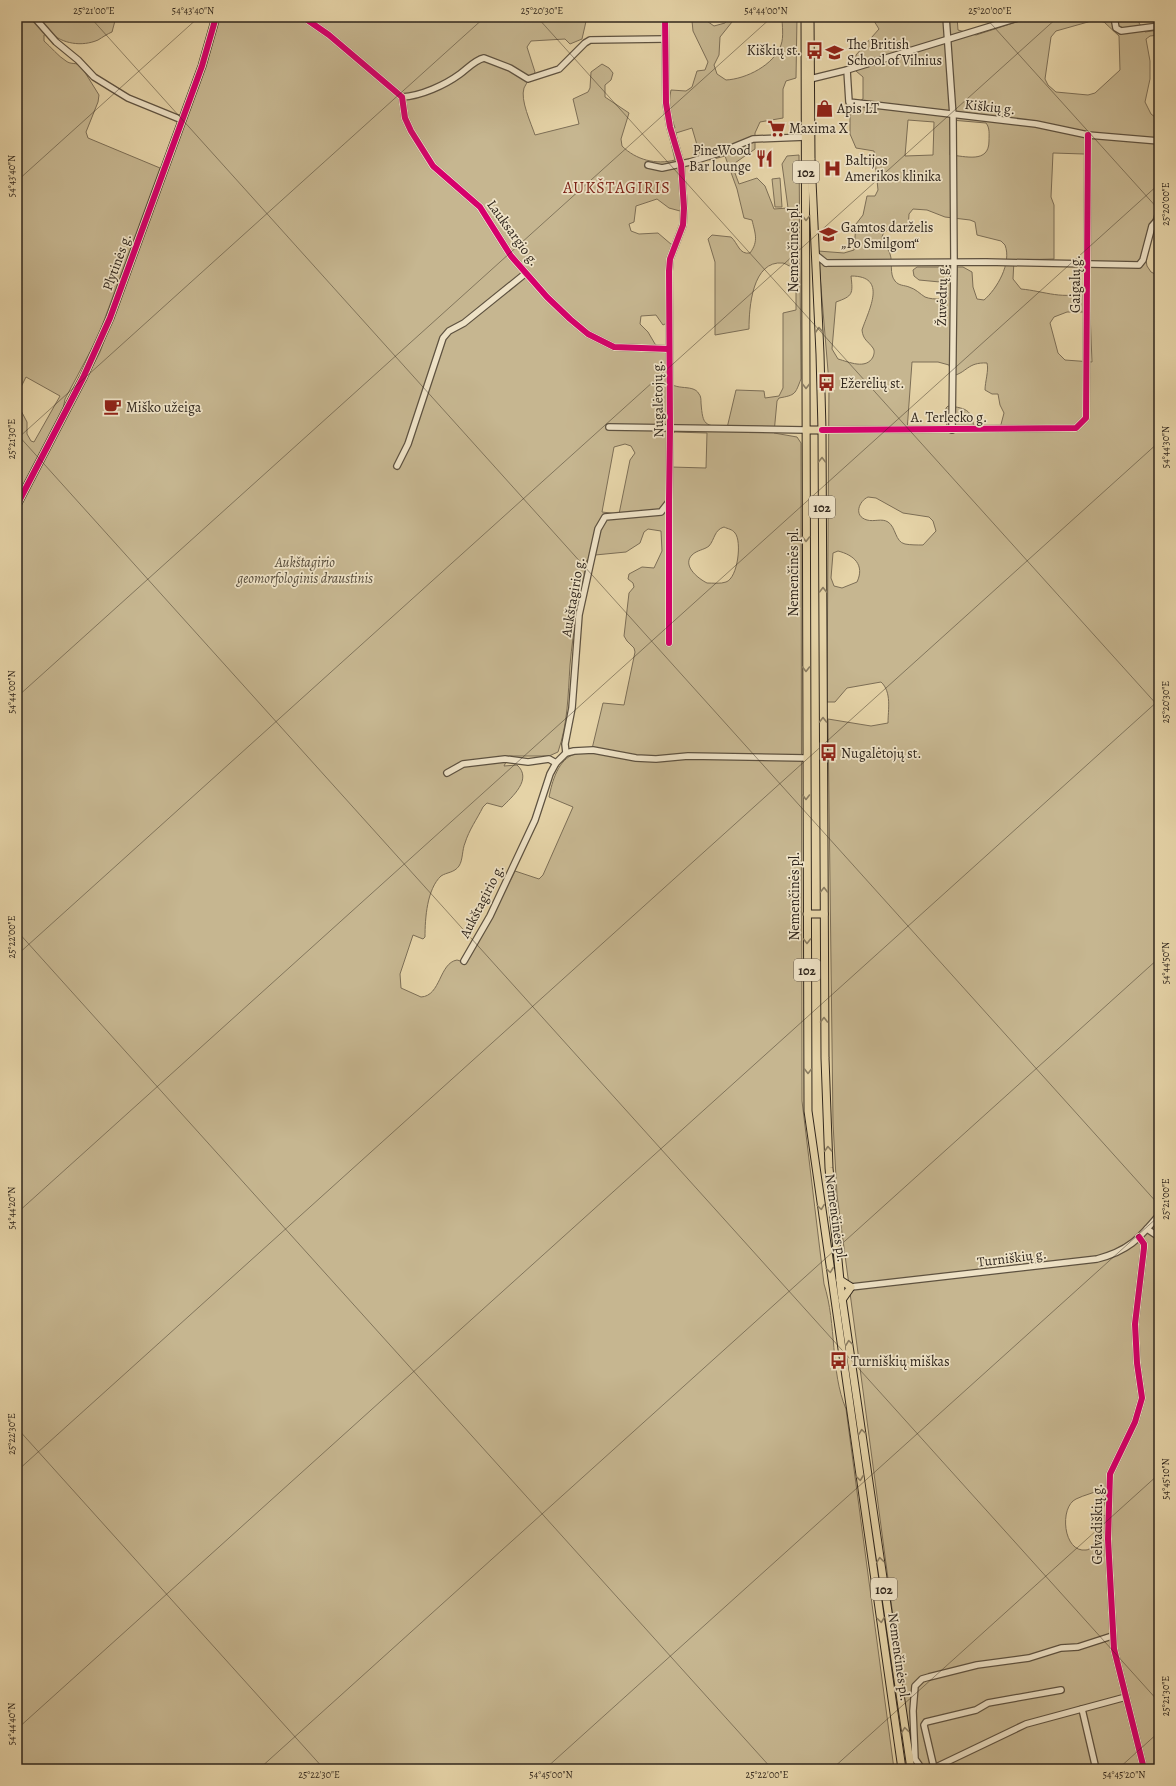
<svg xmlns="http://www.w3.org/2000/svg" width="1176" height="1786" viewBox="0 0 1176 1786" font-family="Alegreya,serif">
<rect width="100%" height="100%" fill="#e5d3a7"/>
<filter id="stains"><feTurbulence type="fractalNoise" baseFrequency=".005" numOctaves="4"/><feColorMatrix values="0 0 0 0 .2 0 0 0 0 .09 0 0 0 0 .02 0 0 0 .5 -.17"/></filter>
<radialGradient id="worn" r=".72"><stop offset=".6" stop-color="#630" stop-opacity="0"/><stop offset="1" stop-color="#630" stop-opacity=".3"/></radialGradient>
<g fill="#c6b690" stroke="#7c6e56" fill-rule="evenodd">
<path d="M17,17H116L112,32C107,34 103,37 98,40C82,47 62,44 50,32L44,35V41C51,47 58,56 66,61C71,65 77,62 81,66L99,95L98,102L86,132L88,138L160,168L98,337L65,399L63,409L17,497ZM26,377L60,396L34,442L31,441L27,434V422L18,405L20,389Z"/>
<path d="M219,17H587L582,39L570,44L565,39L531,41L527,47L535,72C533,78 526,82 524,88C520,100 531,123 535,135L579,124L573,99L588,92L590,88L591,72L602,64L609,68L613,73L611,80L605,85V97L629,113L621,139L622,146C636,160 656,165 675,160L668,130L675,128C670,115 668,104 671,90L686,91L692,87L697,71L705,70L708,62L693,31L692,21L694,17L704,19L714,26L725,23L730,17H736L720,37L719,55L714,65L717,74L726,80C746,79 774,65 781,45C784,37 782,25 782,17H797L796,78L786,81L783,89V118L760,122L755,133V149L732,165L739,184L757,178L765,186L774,209L788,208L782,164L787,156L799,155L801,379C795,394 796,395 779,398L777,401L774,433L797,437L801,443L802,1101L824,1284C837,1325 830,1371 846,1409L894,1769H17V512L100,352L207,62ZM692,128L700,155L710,160L725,156L737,189L744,218L752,220C755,233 759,241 750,253C739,255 738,243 731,237L712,235L708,239L715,262V335L749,329C749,308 752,260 783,263C787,264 792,268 796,270V310L783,313V388L779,396L765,398L764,391L736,390L727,428C704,425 703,426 701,403C701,400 701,396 699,394C693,382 670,394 667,376C666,369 667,361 667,354L655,344L648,332L640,324L641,316L656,315L663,325L667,323L672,245L658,233L639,234L631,231L629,224L634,222L636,206L657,199L669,208L680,211L686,190L676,133ZM675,432L707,433L706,468L671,467L672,434ZM625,444L631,446L635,453L630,460L619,514L602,512L614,447ZM724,527C728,529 732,529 735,533C742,541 738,578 726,582C721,584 712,583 707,583C697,578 682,565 692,555C697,550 704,550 709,546C715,539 714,530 724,527ZM648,529L661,531L662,551L654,568L642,567L629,574L628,579L633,583L634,587L629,593L624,636L627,641L634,648L635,652L624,705L603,703L591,753C586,753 580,753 575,754C558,759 552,782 549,797L573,807L543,875L539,879L515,871L487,926L464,962L457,960C439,963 441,996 421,997L401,988L400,974L413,935L423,939L425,937C425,918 427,889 441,876C447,872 454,873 459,866C463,860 462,850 465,843C469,830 477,819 483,807L487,803L502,807C512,797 533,779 517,765L504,766L509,756H549L558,752C568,723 568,695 570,665C573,630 580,594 587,560L595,555L626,552L640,543L644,532Z"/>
<path d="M862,17H957L958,30L976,35L1032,17H1139V23L1145,32L1159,30V35L1150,36L1146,39L1150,61V79L1145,102L1151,114L1159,120V200L1144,248L1147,266L1151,272L1159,276V1769H916L904,1699L837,1195L833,1123L828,719L871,726L888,723C888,710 892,692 881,682L847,688L835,702H827L829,383L818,251L844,253L854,250L856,224L863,215L867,196H875L878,190L874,151L856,148L850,134V107L863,99V77L856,71V55L879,29L874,21H863ZM1095,20L1104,22L1119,36L1120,70L1095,93L1088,95L1056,92L1048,85L1045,79L1051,37L1056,31ZM908,120L934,122L933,155L905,156ZM951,120L986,123C990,128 989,134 989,141C989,164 965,156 950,155ZM1053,153L1084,154L1090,160L1088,291C1065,301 1044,291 1021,289L1013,279L1014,260L1054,259V205L1051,197ZM913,209L927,210L945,217L970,220L975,222L977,235L1001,241L1005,245C1012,263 997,289 984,300L977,299L973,287L972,272L963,267H917L913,270L914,276L919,280L940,282C944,287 946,293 940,299C935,299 930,299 925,297C920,294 916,289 909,287C904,285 899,286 895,281C889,274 893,262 890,254C888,247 877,239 885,232C892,226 901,235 908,230L909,214ZM851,276C888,276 869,309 862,330C863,340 868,341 873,348C875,351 874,354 873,357C866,370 849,362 838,359L832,349L836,302C853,296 853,294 851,276ZM1067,312H1090L1092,362L1065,360L1058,353L1050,323L1054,317ZM912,362H938L949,365L952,376C967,373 967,362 987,363C989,370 985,382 985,390L992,394H998L1000,405L1004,413L999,432L974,431C973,411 968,408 948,406L946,408L947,431H907ZM868,497L876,498L903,513L929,517L933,521L936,531L923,545C918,545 910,545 905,544C895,542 896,527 888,522C882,518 874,522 867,520C853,516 859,501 868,497ZM838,551C854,555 865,565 857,582L842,588L834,586L831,578L833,553ZM1102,1489L1107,1516L1101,1515C1097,1524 1098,1537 1093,1545C1092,1548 1088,1550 1086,1550C1063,1553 1059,1507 1076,1499C1084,1495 1094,1493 1102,1489Z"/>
<path d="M780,178L782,207H775L772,179Z"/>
</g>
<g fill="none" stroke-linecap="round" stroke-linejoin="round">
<defs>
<g id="minor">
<path d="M34,17L56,42L78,60L94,77L128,98L182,120"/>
<path d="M303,17L329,35L402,97L405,118L411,131L433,166L480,207L511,256L547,297L570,319L588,334L614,347L669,349"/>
<path d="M665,17L666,103L670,127L681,164L684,208L683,225L670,259L669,271L670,429L669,500V643"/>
<path d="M946,17L953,116L954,262L952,430"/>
<path d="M1114,17L1116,28L1121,31L1159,26"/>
<path d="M847,70L849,102L1036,124L1088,135L1159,141"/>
<path d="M806,80L847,70L1021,17"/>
<path d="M402,97C421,96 445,85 460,74C468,68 475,60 484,58L510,68L528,79L559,69L585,43L590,40L665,39"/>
<path d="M648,165L662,168L690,162L719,153L753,139L806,137"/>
<path d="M816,255L826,263"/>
<path d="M826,263L986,262L1139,265L1143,260L1152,226L1159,218"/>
<path d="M609,427L806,430"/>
<path d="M822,430L1076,428L1086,418L1088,135"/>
<path d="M397,466L408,444L443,338L449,331L464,323L526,273"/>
<path d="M566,753L565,744L572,708L579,615L598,529L605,517L661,512L668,503"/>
<path d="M447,773L463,764L505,759L528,762L549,759L556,763"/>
<path d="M464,961L490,916L535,820L550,774L556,763L566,753L574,751L593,750L636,758L656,759L688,756L806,758"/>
<path d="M1147,1229L1159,1237"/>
<path d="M1139,1237L1144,1244V1248L1135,1324L1137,1363L1142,1398L1135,1422L1110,1474L1108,1539L1114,1649L1144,1769"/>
<path d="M851,1287L1097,1259C1128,1251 1139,1239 1159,1215"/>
<path d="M1082,1709L1096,1769"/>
<path d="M934,1768L924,1725L926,1722L976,1710L988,1703L1061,1690"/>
<path d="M922,1769L915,1759L913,1711L915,1686L922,1679L929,1677L977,1665L1029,1658L1061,1648L1078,1647L1112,1636"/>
<path d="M932,1769L1026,1724L1126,1697"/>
</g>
<g id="major">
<path d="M805,17L808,1111L902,1769"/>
<path d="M810,17L811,159L820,354L822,430L825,1058L829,1168L841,1291L911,1769"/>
<path d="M806,430H822"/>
<path d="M17,505L83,378L110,318L202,66L216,17"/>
<path d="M807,914H824"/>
<path d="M840,1280L851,1287L842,1300"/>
</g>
</defs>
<use href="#minor" stroke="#5e5240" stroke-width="8"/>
<use href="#major" stroke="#31271d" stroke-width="9"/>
<use href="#minor" stroke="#eee2c6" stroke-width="5.5"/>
<use href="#major" stroke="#e5d3a7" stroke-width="7"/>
<defs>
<g id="cycleway">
<path d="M303,17L329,35L402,97L405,118L411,131L433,166L480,207L511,256L547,297L570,319L588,334L614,347L669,349"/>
<path d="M665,17L666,103L670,127L681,164L684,208L683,225L670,259L669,271L670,429L669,500V643"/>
<path d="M822,430L1076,428L1086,418L1088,135"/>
<path d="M17,505L83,378L110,318L202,66L216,17"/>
<path d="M1139,1237L1144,1244V1248L1135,1324L1137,1363L1142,1398L1135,1422L1110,1474L1108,1539L1114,1649L1144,1769"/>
</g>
</defs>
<use href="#cycleway" stroke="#eee2c6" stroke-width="8"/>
<use href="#cycleway" stroke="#d6006c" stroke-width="6"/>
</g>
<defs><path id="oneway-chevron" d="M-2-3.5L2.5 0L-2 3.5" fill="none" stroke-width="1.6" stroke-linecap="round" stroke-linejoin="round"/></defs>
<g stroke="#8b7d62">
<use href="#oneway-chevron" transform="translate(806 218) rotate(90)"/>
<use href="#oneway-chevron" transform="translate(819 330) rotate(-93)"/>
<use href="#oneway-chevron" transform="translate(806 386) rotate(90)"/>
<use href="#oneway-chevron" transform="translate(822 460) rotate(-90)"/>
<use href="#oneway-chevron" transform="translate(806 539) rotate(90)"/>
<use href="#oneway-chevron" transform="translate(823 590) rotate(-90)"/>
<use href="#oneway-chevron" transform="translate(806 669) rotate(90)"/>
<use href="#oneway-chevron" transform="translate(823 720) rotate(-90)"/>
<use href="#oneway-chevron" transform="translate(806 797) rotate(90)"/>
<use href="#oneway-chevron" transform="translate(824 890) rotate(-90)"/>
<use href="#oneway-chevron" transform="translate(807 941) rotate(90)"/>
<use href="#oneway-chevron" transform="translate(824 1020) rotate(-90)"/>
<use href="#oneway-chevron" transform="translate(808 1071) rotate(90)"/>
<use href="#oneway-chevron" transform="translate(828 1149) rotate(-93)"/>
<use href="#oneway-chevron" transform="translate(821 1207) rotate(82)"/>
<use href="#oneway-chevron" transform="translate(830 1270) rotate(82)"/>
<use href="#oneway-chevron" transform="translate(849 1343) rotate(-98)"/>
<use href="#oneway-chevron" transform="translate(862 1432) rotate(-98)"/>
<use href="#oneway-chevron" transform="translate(860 1478) rotate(82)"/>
<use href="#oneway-chevron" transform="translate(880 1560) rotate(-98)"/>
<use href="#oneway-chevron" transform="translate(881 1620) rotate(82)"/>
<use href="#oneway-chevron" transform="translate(905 1730) rotate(-98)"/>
</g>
<path fill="none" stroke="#31271d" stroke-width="1" stroke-opacity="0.45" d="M90,17L1159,1205M537,17L1159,707M985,17L1159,210M17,181L199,17M17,434L1159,1702M17,439L485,17M17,697L772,17M17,931L772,1769M17,955L1058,17M17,1213L1159,184M17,1428L324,1769M17,1471L1159,442M17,1729L1159,700M259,1769L1159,958M545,1769L1159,1216M832,1769L1159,1474M1118,1769L1159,1732"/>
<defs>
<symbol id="bus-bare" viewBox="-9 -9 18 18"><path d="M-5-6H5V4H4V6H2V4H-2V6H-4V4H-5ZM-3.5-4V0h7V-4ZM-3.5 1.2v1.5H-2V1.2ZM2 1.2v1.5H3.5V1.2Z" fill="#8f2418" stroke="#eee2c6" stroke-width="2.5" paint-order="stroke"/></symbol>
<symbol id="school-bare" viewBox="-9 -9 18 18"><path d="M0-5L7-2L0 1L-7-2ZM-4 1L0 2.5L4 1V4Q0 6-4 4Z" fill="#8f2418" stroke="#eee2c6" stroke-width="2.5" paint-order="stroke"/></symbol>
<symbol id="shop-bare" viewBox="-9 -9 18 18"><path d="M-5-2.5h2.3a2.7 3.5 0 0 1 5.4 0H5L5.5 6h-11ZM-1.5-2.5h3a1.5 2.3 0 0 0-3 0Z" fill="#8f2418" stroke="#eee2c6" stroke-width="2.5" paint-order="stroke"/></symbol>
<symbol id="supermarket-bare" viewBox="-9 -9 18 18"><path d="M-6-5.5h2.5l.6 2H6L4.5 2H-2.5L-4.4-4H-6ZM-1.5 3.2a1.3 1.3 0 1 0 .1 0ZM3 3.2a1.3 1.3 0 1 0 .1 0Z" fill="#8f2418" stroke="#eee2c6" stroke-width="2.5" paint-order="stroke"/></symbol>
<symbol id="restaurant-bare" viewBox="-9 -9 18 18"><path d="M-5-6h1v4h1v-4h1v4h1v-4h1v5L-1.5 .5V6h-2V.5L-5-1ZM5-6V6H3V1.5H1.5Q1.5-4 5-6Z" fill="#8f2418" stroke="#eee2c6" stroke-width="2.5" paint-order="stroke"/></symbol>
<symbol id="hospital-bare" viewBox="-9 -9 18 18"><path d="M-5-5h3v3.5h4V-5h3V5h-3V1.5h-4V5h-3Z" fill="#8f2418" stroke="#eee2c6" stroke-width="2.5" paint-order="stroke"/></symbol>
<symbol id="cafe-bare" viewBox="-9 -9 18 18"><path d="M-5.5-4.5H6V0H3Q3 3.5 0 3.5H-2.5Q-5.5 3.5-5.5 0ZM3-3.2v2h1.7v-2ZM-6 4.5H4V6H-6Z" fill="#8f2418" stroke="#eee2c6" stroke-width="2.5" paint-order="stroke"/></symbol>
</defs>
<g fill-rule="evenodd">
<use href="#bus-bare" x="802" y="38" width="25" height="25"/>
<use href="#school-bare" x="822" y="40" width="25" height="25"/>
<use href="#shop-bare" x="812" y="96" width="25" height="25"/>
<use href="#supermarket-bare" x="764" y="116" width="25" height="25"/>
<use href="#restaurant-bare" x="752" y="146" width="25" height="25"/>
<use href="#hospital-bare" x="820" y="156" width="25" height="25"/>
<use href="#school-bare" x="816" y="222" width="25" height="25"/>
<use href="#bus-bare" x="814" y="370" width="25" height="25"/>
<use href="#cafe-bare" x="100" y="394" width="25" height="25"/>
<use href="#bus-bare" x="816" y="740" width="25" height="25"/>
<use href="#bus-bare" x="826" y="1348" width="25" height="25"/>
</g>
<g text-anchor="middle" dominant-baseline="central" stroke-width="3.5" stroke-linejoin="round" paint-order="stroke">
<g fill="#eee2c6" stroke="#6a5f50" stroke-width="1">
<rect x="793" y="161" width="26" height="22" rx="3"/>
<rect x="809" y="496" width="26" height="22" rx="3"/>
<rect x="794" y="959" width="26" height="22" rx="3"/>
<rect x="871" y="1578" width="26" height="22" rx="3"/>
</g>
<g font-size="13" font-weight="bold" fill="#31271d">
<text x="806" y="172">102</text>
<text x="822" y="507">102</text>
<text x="807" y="970">102</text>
<text x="884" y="1589">102</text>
</g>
<g font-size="14" fill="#31271d" stroke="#eee2c6" text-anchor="start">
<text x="847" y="44">The British<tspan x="847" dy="16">School of Vilnius</tspan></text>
<text x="801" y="50" text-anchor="end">Kiškių st.</text>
<text x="837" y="108">Apis LT</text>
<text x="789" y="128">Maxima X</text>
<text x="751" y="150" text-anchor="end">PineWood<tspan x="751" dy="16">Bar lounge</tspan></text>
<text x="845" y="160">Baltijos<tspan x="845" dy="16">Amerikos klinika</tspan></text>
<text x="841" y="227">Gamtos darželis<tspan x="841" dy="16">„Po Smilgom“</tspan></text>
<text x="840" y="383">Ežerėlių st.</text>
<text x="126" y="407">Miško užeiga</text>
<text x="841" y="753">Nugalėtojų st.</text>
<text x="851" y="1361">Turniškių miškas</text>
</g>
<g font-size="14" fill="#31271d" stroke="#eee2c6">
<text transform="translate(990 107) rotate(6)">Kiškių g.</text>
<text transform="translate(513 233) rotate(54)">Lauksargio g.</text>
<text transform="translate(793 248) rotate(-90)">Nemenčinės pl.</text>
<text transform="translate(117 262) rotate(-70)">Plytinės g.</text>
<text transform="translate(1075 284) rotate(-90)">Gaigalų g.</text>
<text transform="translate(942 295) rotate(-89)">Žuvėdrų g.</text>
<text transform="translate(658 399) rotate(-91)">Nugalėtojų g.</text>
<text x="949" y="417">A. Terlecko g.</text>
<text transform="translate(793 572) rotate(-90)">Nemenčinės pl.</text>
<text transform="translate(573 597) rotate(-80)">Aukštagirio g.</text>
<text transform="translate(794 896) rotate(-90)">Nemenčinės pl.</text>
<text transform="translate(482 901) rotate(-63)">Aukštagirio g.</text>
<text transform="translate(836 1218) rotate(82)">Nemenčinės pl.</text>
<text transform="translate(1012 1258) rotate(-7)">Turniškių g.</text>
<text transform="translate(1097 1524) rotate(-90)">Gelvadiškių g.</text>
<text transform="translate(899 1657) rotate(82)">Nemenčinės pl.</text>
</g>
<g font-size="14" font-style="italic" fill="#564b3a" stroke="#eee2c6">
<text x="305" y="562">Aukštagirio<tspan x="305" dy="16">geomorfologinis draustinis</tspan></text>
</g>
<g font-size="16" letter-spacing="1" fill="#7a1f14" stroke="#eee2c6">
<text x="617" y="188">AUKŠTAGIRIS</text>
</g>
</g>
<rect width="1176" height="1786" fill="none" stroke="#e5d3a7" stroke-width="44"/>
<rect x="22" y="22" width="1132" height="1742" fill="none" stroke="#31271d" stroke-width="1.5"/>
<g font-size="10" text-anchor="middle" fill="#31271d">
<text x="94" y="14">25°21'00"E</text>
<text x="193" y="14">54°43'40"N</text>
<text x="542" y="14">25°20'30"E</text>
<text x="766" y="14">54°44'00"N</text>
<text x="990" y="14">25°20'00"E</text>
<text transform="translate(11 176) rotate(-90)" y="4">54°43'40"N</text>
<text transform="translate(1165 204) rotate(-90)" y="4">25°20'00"E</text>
<text transform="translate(11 439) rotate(-90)" y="4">25°21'30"E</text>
<text transform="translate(1165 447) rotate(-90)" y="4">54°44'30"N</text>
<text transform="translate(11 692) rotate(-90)" y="4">54°44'00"N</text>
<text transform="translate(1165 702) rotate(-90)" y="4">25°20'30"E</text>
<text transform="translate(11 937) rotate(-90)" y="4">25°22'00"E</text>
<text transform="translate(1165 963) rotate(-90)" y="4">54°44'50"N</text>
<text transform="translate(1165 1199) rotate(-90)" y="4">25°21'00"E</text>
<text transform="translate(11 1208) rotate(-90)" y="4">54°44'20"N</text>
<text transform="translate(11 1434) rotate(-90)" y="4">25°22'30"E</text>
<text transform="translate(1165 1479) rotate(-90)" y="4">54°45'10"N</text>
<text transform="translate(1165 1696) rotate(-90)" y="4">25°21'30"E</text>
<text transform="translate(11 1724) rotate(-90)" y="4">54°44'40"N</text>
<text x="319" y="1778">25°22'30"E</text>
<text x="551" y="1778">54°45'00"N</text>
<text x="767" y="1778">25°22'00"E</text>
<text x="1124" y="1778">54°45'20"N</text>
</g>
<rect width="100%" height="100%" filter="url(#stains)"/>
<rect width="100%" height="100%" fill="url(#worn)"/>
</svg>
